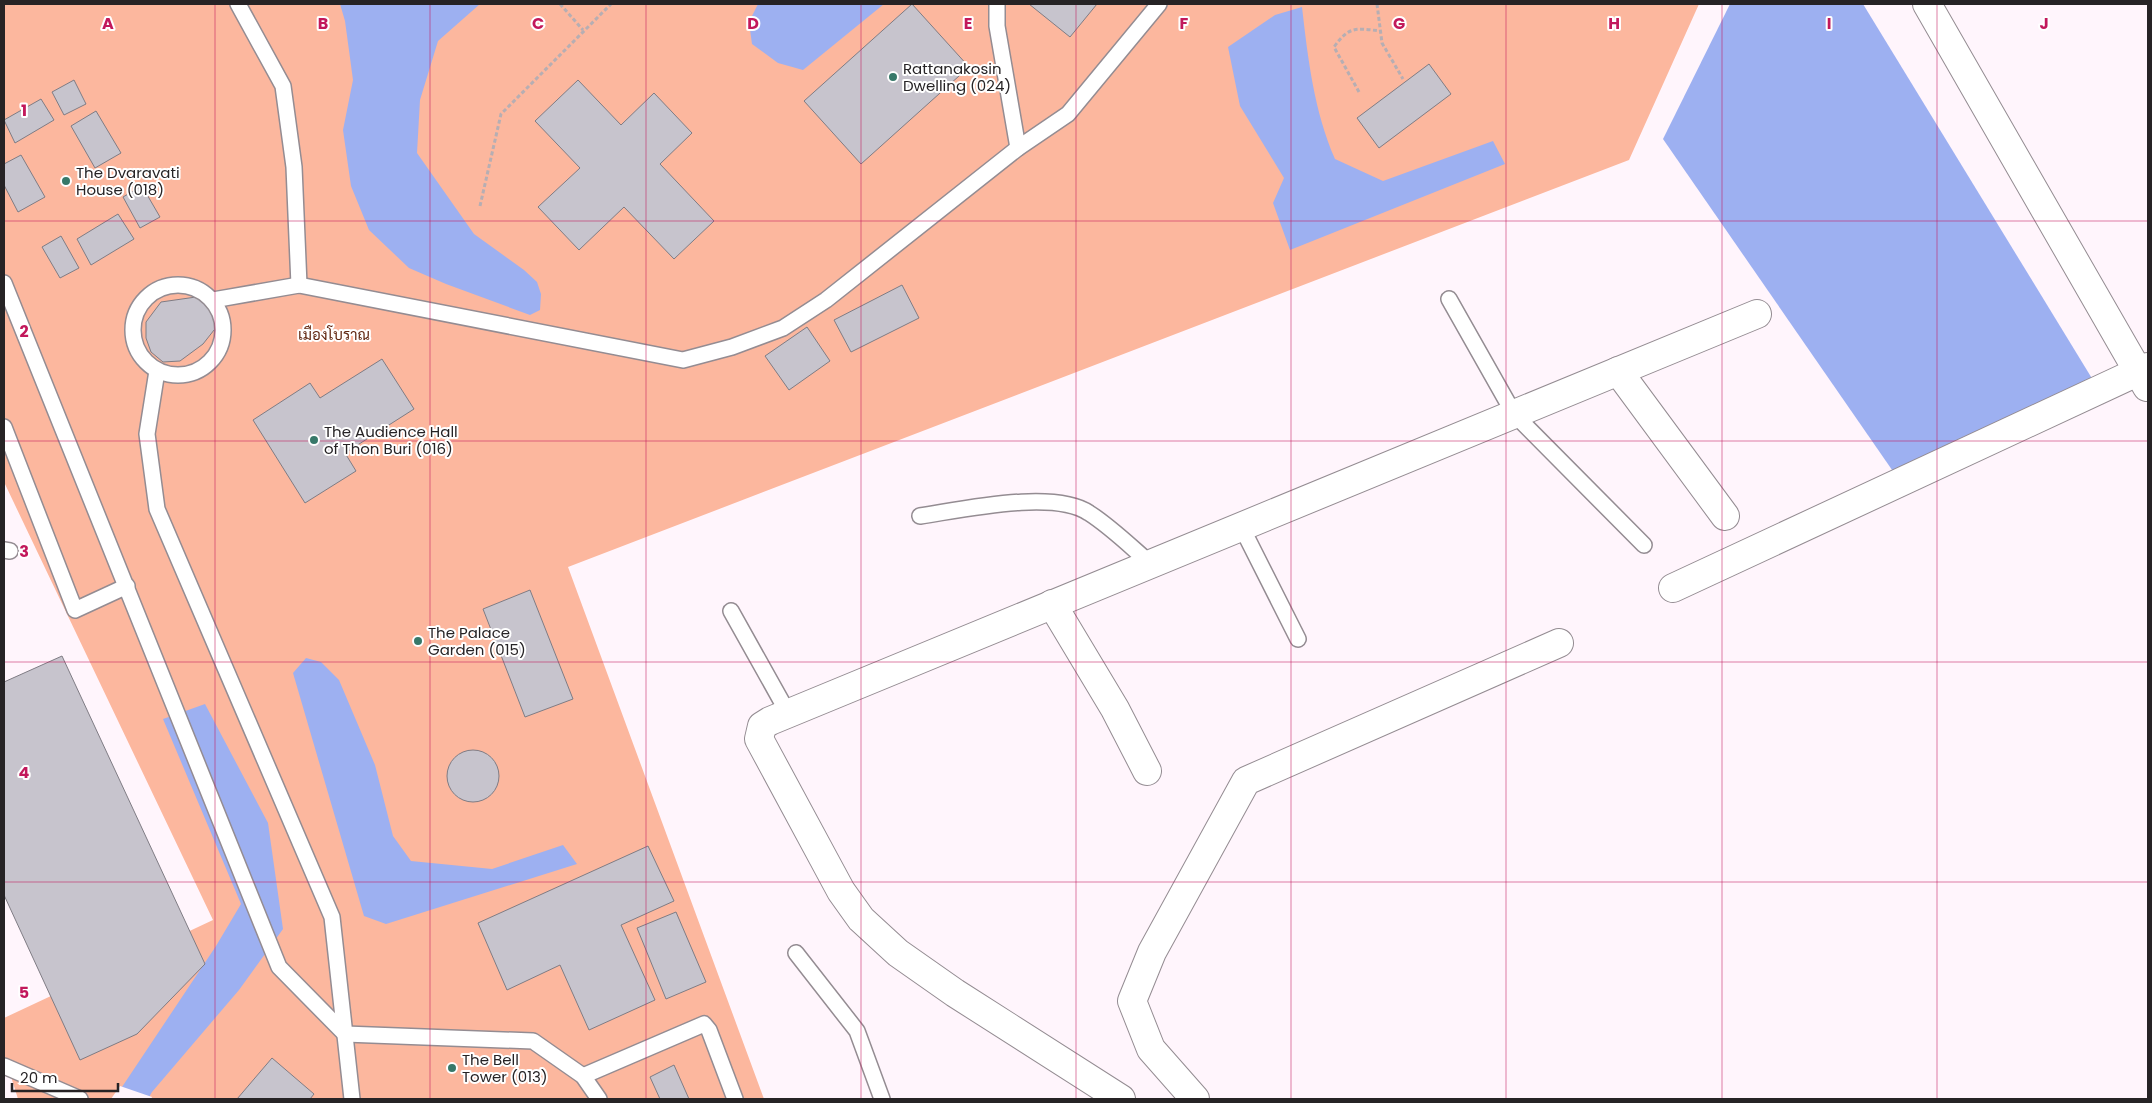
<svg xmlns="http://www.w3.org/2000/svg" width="2152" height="1103" viewBox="0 0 2152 1103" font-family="Poppins,Sarabun,sans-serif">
<rect width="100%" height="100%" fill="#fff5fc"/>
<path fill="#fcb79e" d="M4,4H1699L1629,160L568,567L764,1099H18L4,1054V1018L213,920L4,482Z"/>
<g fill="#9db0f1">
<path d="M340,4H480L438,41L420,100L417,153L474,234L524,270L537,282L541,294L540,310L530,315L446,284L409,268L369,230L351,186L343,130L353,80L345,21Z"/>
<path d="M758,4H884L803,70L778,63L752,44L749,22Z"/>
<path d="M1730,4H1863L2096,385L1899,480L1663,139Z"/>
<path d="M1302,7C1308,59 1314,111 1335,159L1383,181L1493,141L1505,164L1290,250L1273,203L1284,178L1240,106L1228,47L1275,15Z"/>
<path d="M306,658L321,662L339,680L375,765L393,836L411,861L492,869L563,845L577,864L386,924L364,916L293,673Z"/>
<path d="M205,704L268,823L283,929L239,990L152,1092L148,1099H114L216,946L241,904L163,719Z"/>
</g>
<path fill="#fff5fc" d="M120,1086L152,1097L151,1099H111Z"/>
<g fill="#c7c4cd" stroke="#7f7c84">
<path d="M912,4L969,67L861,164L804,101Z"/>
<path d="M1029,4H1097L1070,37Z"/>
<path d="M1429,64L1451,94L1379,148L1357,118Z"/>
<path d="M74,80L86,104L64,115L52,92Z"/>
<path d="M578,80L621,125L654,93L692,133L660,164L714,221L674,259L624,207L579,250L538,207L580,168L535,121Z"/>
<path d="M41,99L54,120L15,143L4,120Z"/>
<path d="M96,111L121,153L95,168L71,126Z"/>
<path d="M21,155L45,197L18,212L4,185V164Z"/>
<path d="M142,186L160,217L140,228L123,197Z"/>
<path d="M118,214L134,239L91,265L77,239Z"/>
<path d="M61,236L79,268L60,278L42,247Z"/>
<path d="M902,285L919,318L851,352L834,320Z"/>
<path d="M196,297L212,309L218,325L203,344L180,361L163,362L151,352L146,338V322L161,302Z"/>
<path d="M807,327L830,361L789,390L765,356Z"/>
<path d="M382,359L414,409L345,453L356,471L305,503L253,420L310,383L320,398Z"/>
<path d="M530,590L573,699L525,717L483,609Z"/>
<path d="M62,656L205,964L137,1034L80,1060L4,895V682Z"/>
<circle cx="473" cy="776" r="26"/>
<path d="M648,846L674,901L621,925L655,1000L589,1030L560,965L507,990L478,923Z"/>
<path d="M676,912L706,982L666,999L637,928Z"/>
<path d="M272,1058L314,1094L310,1099H237Z"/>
<path d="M674,1065L689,1099H660L650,1077Z"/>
</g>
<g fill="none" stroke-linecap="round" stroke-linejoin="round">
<defs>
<g id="lane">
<path d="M238,4L283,86L294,167L299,285"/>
<path d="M997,4V26L1018,148"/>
<path d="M4,283L279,967L345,1034L533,1041L583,1076L599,1099"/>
<circle cx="178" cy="330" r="45"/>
<path d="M1449,299L1514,414L1644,545"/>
<path d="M213,300L299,285L683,360L732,347L783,328L826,300L1018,148L1068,114L1159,4"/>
<path d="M157,371L147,434L157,509L332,917L352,1099"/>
<path d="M4,427L75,610L127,586"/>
<path d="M920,516C961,510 1054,489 1089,513C1111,527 1131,547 1151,564"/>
<path d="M1241,526L1298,639"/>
<path d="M4,550L10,551"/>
<path d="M731,611L788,713"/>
<path d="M796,953L857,1031L882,1099"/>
<path d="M4,1066L80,1099"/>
<path d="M583,1076L704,1024L709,1030L735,1099"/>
</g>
<g id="street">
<path d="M1927,4L2147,387"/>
<path d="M1618,371L1725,516"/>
<path d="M1673,588L2148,367"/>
<path d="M1052,604L1115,709L1147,771"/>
<path d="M1121,1099L955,993L898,953L861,919L841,891L759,739L762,726L770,721L1757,314"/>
<path d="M1195,1099L1151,1049L1132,1001L1152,952L1246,781L1559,643"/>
</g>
</defs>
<use href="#lane" stroke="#948c92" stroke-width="18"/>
<use href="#street" stroke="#948c92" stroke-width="30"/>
<g stroke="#b6aeb3" stroke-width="3" stroke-dasharray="4 2.5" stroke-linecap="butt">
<path d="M560,4L583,30"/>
<path d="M1377,4L1382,43L1403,79"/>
<path d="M1359,92L1334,47C1349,26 1356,28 1380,31"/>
<path d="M480,206L501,114L611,4"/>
</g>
<use href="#lane" stroke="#fff" stroke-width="15"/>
<use href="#street" stroke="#fff" stroke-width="28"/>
</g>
<path fill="none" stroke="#c2185b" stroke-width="1" stroke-opacity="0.55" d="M215,4V1099M430,4V1099M646,4V1099M861,4V1099M1076,4V1099M1291,4V1099M1506,4V1099M1722,4V1099M1937,4V1099M4,221H2148M4,441H2148M4,662H2148M4,882H2148"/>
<g fill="#377869" stroke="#fff" stroke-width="2">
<circle cx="893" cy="77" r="5"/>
<circle cx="66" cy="181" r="5"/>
<circle cx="314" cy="440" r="5"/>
<circle cx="418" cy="641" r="5"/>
<circle cx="452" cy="1068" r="5"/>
</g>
<g text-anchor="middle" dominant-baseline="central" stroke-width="4" stroke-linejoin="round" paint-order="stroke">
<g font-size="15" fill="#262325" stroke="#fff" text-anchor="start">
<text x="903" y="68">Rattanakosin<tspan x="903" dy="17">Dwelling (024)</tspan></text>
<text x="76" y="172">The Dvaravati<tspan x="76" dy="17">House (018)</tspan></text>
<text x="324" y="431">The Audience Hall<tspan x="324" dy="17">of Thon Buri (016)</tspan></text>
<text x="428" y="632">The Palace<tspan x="428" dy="17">Garden (015)</tspan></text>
<text x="462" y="1059">The Bell<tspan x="462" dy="17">Tower (013)</tspan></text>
</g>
<g font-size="15" fill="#622812" stroke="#fff">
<text x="334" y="334">เมืองโบราณ</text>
</g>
</g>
<g font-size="16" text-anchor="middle" font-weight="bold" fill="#c2185b" stroke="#fff" stroke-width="4" stroke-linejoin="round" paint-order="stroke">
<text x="108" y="29">A</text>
<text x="323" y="29">B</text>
<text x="538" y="29">C</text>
<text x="753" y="29">D</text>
<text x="968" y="29">E</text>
<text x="1184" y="29">F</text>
<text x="1399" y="29">G</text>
<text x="1614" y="29">H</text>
<text x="1829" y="29">I</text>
<text x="2044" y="29">J</text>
<text x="24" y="116">1</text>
<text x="24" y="337">2</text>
<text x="24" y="557">3</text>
<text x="24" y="778">4</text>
<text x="24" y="998">5</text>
</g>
<rect width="2152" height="1103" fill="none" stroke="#262325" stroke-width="10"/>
<path d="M12 1083v8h106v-8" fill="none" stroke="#262325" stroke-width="2.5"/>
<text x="20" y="1083" font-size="15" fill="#262325" stroke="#ffffff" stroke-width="4" paint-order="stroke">20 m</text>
</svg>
